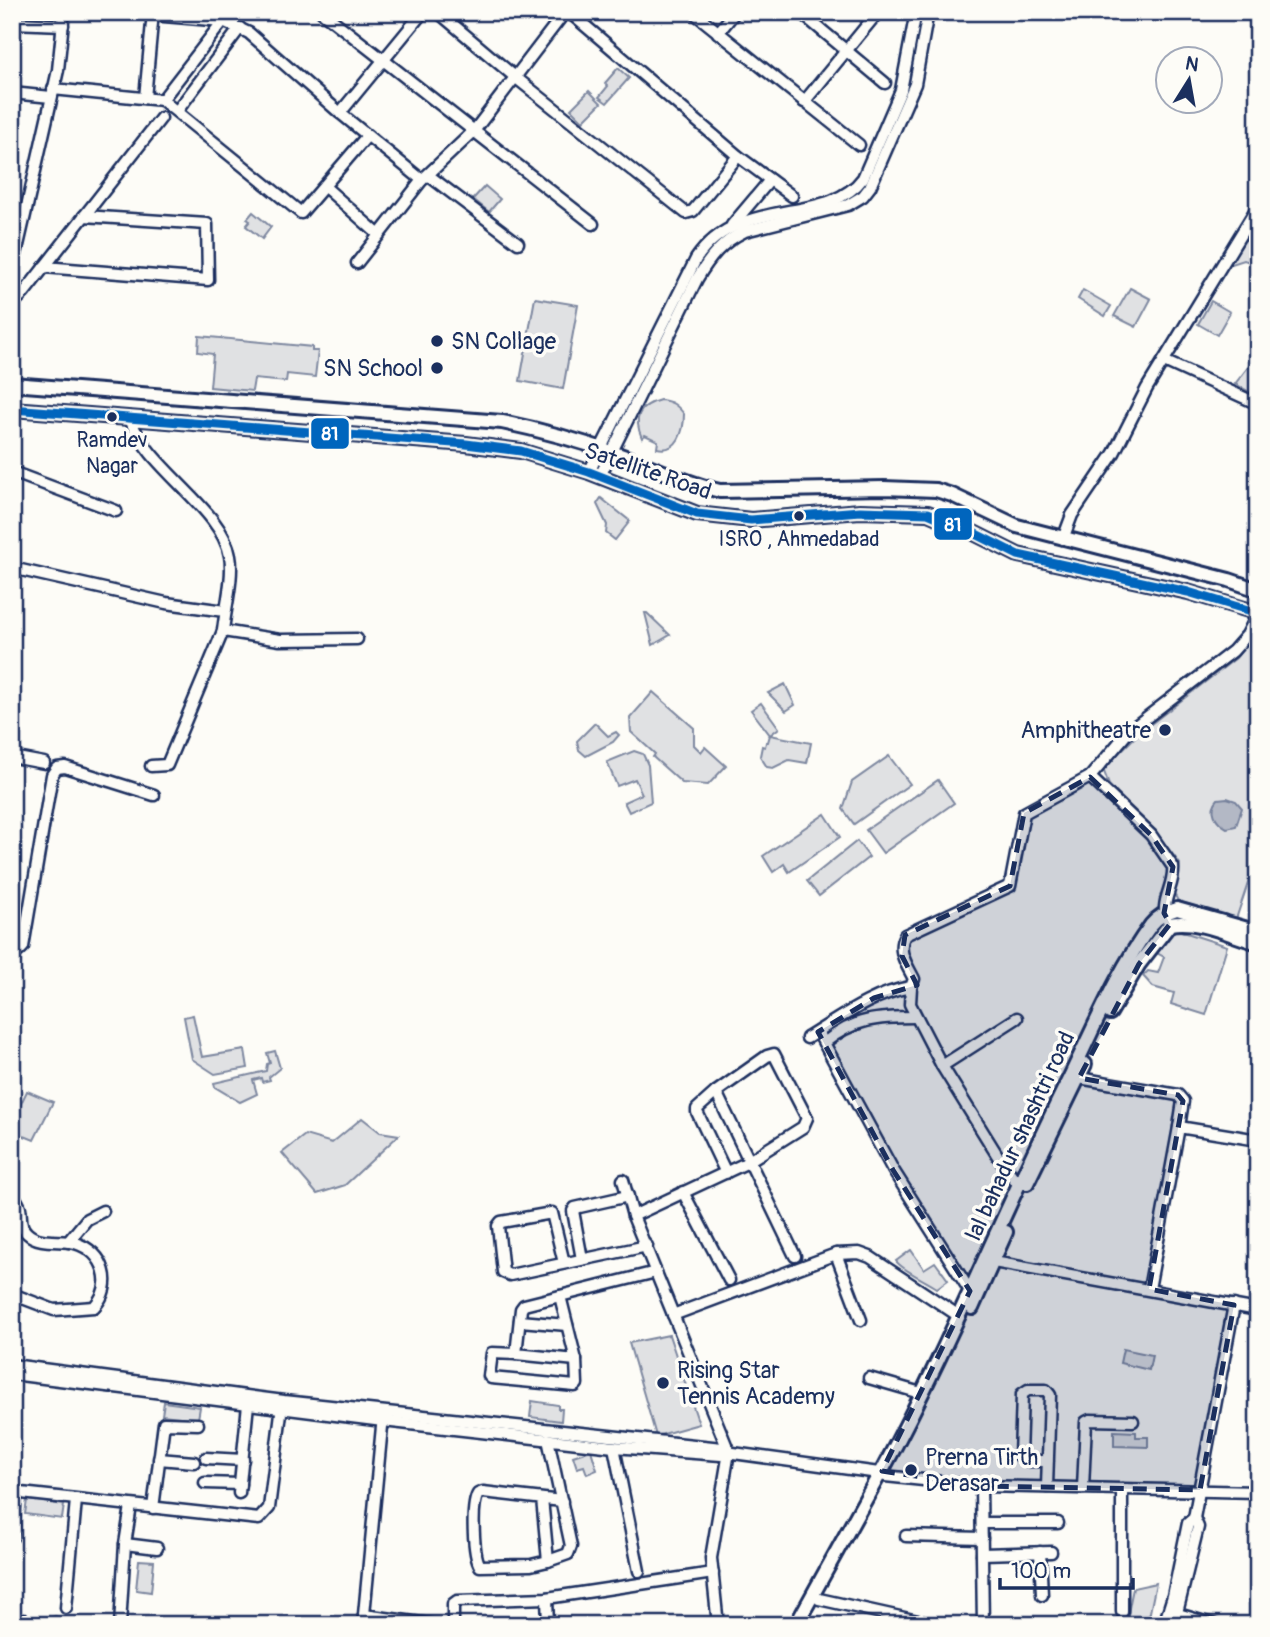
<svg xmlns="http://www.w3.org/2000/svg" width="1270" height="1637" viewBox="0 0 1270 1637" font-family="Pangolin,sans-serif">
<rect width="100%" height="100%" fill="#fdfcf7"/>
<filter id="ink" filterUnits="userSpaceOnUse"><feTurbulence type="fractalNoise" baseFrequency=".0143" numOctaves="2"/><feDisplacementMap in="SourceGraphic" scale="14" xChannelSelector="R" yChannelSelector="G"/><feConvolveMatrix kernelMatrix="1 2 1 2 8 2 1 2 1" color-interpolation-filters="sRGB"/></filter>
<g filter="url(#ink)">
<g fill="#e0e1e3" stroke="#7e88a0" stroke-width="2">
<path d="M618,68L629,78L607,103L599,97L608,86L605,83Z"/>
<path d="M589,91L601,103L583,121L571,109Z"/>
<path d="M485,186L500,199L489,212L473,199Z"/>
<path d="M253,212L271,227L262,239L246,226L250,221L247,219Z"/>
<path d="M1243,238L1258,246V265L1254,269L1250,262L1244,260L1232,264L1229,262Z"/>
<path d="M1130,288L1151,299L1136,327L1114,316Z"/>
<path d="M1083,290L1111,306L1105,316L1078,299Z"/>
<path d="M535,298L578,305L563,389L520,381Z"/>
<path d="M1211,301L1230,312L1217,335L1198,324Z"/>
<path d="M199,336L312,347V351H318L315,377L287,374L286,382L254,379L252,391L210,387L213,354L198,352Z"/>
<path d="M1252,362L1258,365V392L1255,395L1235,384Z"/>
<path d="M660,400C672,401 677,405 684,414C684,431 678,453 657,448L658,441L645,435L642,438C633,418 638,406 660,400Z"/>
<path d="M601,498L630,521L615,540L606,533L607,525L597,504Z"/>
<path d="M645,613H647L670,635L653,645Z"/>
<path d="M1258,626V853L1236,919L1178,901L1172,890L1180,864L1155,831L1109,785L1103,769L1138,734L1236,658Z"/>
<path d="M785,684L795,705L786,711L768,693Z"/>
<path d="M653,692L694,728V745L701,752L705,747L726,766L708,785L682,783L653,757L655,754L631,732L630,718Z"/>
<path d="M761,703L779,728L770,735L811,743L807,763L789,760L773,768L767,767L760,756L762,746L765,747L766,742H768L770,735L751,710Z"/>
<path d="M595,723L608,736L616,732L619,735L613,742L586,756L579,750L577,741Z"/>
<path d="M634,751L643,754L648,765L651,802L629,812L624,802L642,794L635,779L617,786L607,762Z"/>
<path d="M889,756L910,784L854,824L843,809L852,782Z"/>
<path d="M938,780L954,803L883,853L866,830Z"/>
<path d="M825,814L840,837L789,872L784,864L773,872L763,856Z"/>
<path d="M857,841L869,857L819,896L807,881Z"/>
<path d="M1171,928L1227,946L1206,1015L1171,1004L1174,993L1153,987L1143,976L1148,971L1158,973L1164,957L1157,953Z"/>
<path d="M193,1015L202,1057L245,1050L248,1068L215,1074L192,1059L184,1017Z"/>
<path d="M275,1051L280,1068L269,1077L270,1080L262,1082L261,1078L253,1080L257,1094L240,1102L215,1087L214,1083L266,1071L267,1064L270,1063L267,1053Z"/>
<path d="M27,1091L53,1102L34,1140L12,1131V1122Z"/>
<path d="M362,1118L380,1132L399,1135L345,1185L317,1194L282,1153L305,1135L332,1143Z"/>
<path d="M911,1250L924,1269L935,1262L948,1280L937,1288C925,1280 902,1270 896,1261Z"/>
<path d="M669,1335L699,1424L656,1436L629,1343Z"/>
<path d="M1123,1349L1152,1355L1149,1370L1120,1363Z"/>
<path d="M532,1401L558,1405V1409H562L561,1421L530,1417Z"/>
<path d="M164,1402L200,1407L198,1419L162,1415Z"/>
<path d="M1114,1431L1136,1432V1437H1148V1447L1114,1446Z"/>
<path d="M591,1450L597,1470L587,1474L584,1466L577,1468L573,1456Z"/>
<path d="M27,1500L64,1505L62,1519L25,1514Z"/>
<path d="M139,1560L154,1561L151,1592L136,1590Z"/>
<path d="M1156,1583L1148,1622L1127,1618L1133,1588Z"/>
</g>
<path fill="#b3b8c5" stroke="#76819c" stroke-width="2" d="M1227,798L1236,801L1242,808L1236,826L1227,828C1216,822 1208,810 1218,799Z"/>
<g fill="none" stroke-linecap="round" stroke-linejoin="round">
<defs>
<g id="minor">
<path d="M322,12L474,131L565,12"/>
<path d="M438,12L515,77L686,213L693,211L738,156"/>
<path d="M569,12L738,156L792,196"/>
<path d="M693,12L859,145"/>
<path d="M800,12L885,83"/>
<path d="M152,15L223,21L249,33L340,113L422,180L474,131L593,224"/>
<path d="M12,23L63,25"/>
<path d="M718,33L735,12"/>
<path d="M53,89L162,100L301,213L367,136"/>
<path d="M12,93L51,97"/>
<path d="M145,98L153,12"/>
<path d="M162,100L230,12"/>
<path d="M804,102L878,12"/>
<path d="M177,111L240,28"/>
<path d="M340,113L423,12"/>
<path d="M428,175L518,243"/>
<path d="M325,187L378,234"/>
<path d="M732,225L770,180"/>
<path d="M357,263L422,180"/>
<path d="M44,267L208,280L207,224L84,216"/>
<path d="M12,272L58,70L64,12"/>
<path d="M12,304L24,293L161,118"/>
<path d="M1164,361L1258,404"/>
<path d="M130,419C149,470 222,508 230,556C234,576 225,610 223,631L280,640L357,639"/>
<path d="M12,472L116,511"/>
<path d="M589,472L696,259C740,193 827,227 863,178L901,90L916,12"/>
<path d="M600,476L697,279C710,257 722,242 745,231L848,205L863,196L870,187L915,84L928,12"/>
<path d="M1063,539L1072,515L1114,453L1147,388L1258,206"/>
<path d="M12,568L166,603L225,611"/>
<path d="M12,757L44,763"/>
<path d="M151,766L167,765L223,631"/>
<path d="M1166,917C1161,900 1175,884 1173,867L1151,835L1090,777L1129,731L1233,651L1247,635L1258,613"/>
<path d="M12,949L19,951L23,947L52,775L57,768L65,767L154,795"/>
<path d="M911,987L910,1004L942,1066L1017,1018"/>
<path d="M818,1032L893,1170L970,1291"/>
<path d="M807,1038C840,1018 873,993 911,987L914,979C907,965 896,950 905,935L1010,886L1024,813L1090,777"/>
<path d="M824,1043C854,1018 879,1017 916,1017"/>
<path d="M942,1066L999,1158L1018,1184"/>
<path d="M1079,1078L1178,1095L1183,1101L1179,1127"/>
<path d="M716,1092L795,1256"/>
<path d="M623,1180L633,1216L729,1452L711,1558L718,1625"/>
<path d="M683,1192L729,1280"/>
<path d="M12,1194C15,1198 19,1203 20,1208C22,1217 19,1226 27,1233C40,1245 60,1239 75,1243C105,1252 115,1285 94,1307L54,1310L12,1294"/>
<path d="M633,1216L744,1164L803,1127L807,1118L774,1054L767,1056L716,1092L697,1109V1112L726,1173"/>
<path d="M68,1242L87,1219L103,1211"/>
<path d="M836,1254L861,1320"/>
<path d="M582,1259L573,1211L575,1208L628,1196"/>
<path d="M988,1261L1258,1310"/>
<path d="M564,1263L552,1213L501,1222L498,1226L503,1272L510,1275L647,1246"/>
<path d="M1149,1289L1179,1127L1258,1140"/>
<path d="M673,1315L836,1254L859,1253L870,1257L959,1316"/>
<path d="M520,1321L567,1325"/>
<path d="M516,1354L492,1353L489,1376L491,1378L575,1386L577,1384L576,1360L560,1296"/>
<path d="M576,1360L516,1354L521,1309L524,1305L656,1272"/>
<path d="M12,1365L284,1401L722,1448L726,1452L879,1473"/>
<path d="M12,1374L383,1421L614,1447L721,1455L726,1452"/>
<path d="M869,1378L921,1393"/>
<path d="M614,1447L639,1571"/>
<path d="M206,1458L243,1460"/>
<path d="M159,1459L194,1462"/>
<path d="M885,1476L981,1486L1258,1492"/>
<path d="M205,1483L240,1484"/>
<path d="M981,1486L983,1625"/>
<path d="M1047,1487L1050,1395L1046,1390H1028L1022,1394L1020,1456L1025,1461H1048"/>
<path d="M1083,1488L1086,1422L1090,1420L1133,1421"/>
<path d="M12,1492L259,1519L269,1508L282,1405"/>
<path d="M239,1493L248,1404"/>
<path d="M542,1499L548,1561L531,1565L480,1566C473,1555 471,1505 478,1494L483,1492L562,1501"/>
<path d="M153,1508L164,1423L198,1424"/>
<path d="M982,1523H1058"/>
<path d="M906,1536L982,1538"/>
<path d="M12,1537L16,1493"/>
<path d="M125,1544L157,1548"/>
<path d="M1040,1552L1042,1595"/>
<path d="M982,1554L1051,1552"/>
<path d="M548,1561L568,1554L571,1546L548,1439"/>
<path d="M547,1598L548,1625"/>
<path d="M819,1599L936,1625"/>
<path d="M66,1608L76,1500"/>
<path d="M1122,1612V1489"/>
<path d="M1178,1614L1215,1625"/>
<path d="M364,1615L436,1625"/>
<path d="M24,1625V1620"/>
<path d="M54,1625L55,1623"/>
<path d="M120,1625L125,1544L131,1506"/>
<path d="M363,1625L383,1416"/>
<path d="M453,1625V1604L457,1601L547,1598L713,1573"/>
<path d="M1164,1625L1173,1596L1188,1523L1194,1518L1234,1305"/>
<path d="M1174,1625L1198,1527L1194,1518"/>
</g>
<g id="major">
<path d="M12,384L502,422C541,430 580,441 617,454C652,466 685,483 720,491L884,488L936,490L952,495L1017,526L1229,580L1258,590"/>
<path d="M12,409L466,444L521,451L589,472L697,514L751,520L860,511L928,513L972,532L1018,555L1188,592L1258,613"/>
<path d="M1110,1013L1139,964L1170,924C1199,919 1230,935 1258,943"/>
<path d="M1027,1183L1085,1064"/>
<path d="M972,1308L1006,1232"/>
<path d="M882,1471C951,1344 1004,1209 1069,1079C1094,1028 1117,971 1151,925C1158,916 1166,912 1177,909L1258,932"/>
<path d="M796,1625L879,1475"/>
</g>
</defs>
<use href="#minor" stroke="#1b2f5e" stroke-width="15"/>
<use href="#major" stroke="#1b2f5e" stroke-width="18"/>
<use href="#minor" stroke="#fdfcf7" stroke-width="10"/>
<use href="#major" stroke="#fdfcf7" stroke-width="12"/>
<defs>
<path id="bus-1" d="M12,409L466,444L521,451L589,472L697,514L751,520L860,511L928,513L972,532L1018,555L1188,592L1258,613"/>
</defs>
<use href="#bus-1" stroke="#fdfcf7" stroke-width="14"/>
<use href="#bus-1" stroke="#0065bd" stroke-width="9"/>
</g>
</g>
<path fill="#1b2f5e" fill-opacity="0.2" stroke="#1b2f5e" stroke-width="5" stroke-dasharray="14 9" stroke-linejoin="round" d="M1090,777L1151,835L1173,867L1164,913L1170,924L1139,964L1079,1078L1178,1095L1183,1101L1149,1289L1234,1305L1200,1490L981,1486L882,1471L970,1291L893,1170L818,1032L874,998L917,985L902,956L905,935L1010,886L1024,813Z"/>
<g fill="#1b2f5e" stroke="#fdfcf7" stroke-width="2.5">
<circle cx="437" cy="341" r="7"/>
<circle cx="437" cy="368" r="7"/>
<circle cx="112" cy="417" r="6"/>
<circle cx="799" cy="516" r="6"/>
<circle cx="1165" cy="730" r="7"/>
<circle cx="663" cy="1383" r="7"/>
<circle cx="911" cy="1470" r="7"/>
</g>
<g text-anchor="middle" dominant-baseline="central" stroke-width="7" stroke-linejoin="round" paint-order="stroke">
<g font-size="21" fill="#1b2f5e" stroke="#fdfcf7">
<text x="112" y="440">Ramdev<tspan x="112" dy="26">Nagar</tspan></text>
<text x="799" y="539">ISRO , Ahmedabad</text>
</g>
<g font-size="23" fill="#1b2f5e" stroke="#fdfcf7" text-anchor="start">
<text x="451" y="341">SN Collage</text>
<text x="423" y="368" text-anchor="end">SN School</text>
<text x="1151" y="730" text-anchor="end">Amphitheatre</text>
<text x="677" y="1370">Rising Star<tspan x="677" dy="26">Tennis Academy</tspan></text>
<text x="925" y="1457">Prerna Tirth<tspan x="925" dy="26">Derasar</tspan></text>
</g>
<g font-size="23" fill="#1b2f5e" stroke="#fdfcf7">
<text transform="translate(648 471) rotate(19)">Satellite Road</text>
<text transform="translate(1020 1136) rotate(-65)">lal bahadur shashtri road</text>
</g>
</g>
<g stroke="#fdfcf7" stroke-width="2.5">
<rect x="310" y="417" width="40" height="33" rx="7" fill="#0065bd"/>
<rect x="933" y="507" width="40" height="34" rx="7" fill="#0065bd"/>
</g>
<g font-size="19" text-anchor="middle" font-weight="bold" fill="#fff">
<text x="330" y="440">81</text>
<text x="953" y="531">81</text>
</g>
<rect width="1270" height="1637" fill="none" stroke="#fdfcf7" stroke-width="42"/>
<rect x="21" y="21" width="1228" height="1595" fill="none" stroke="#1b2f5e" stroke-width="2.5" filter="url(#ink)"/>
<g transform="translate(1189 80) rotate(11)"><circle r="33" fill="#fdfcf7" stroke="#a3aaba" stroke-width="2"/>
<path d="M0-5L12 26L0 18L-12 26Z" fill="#1b2f5e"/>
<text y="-10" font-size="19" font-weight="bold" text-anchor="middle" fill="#1b2f5e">N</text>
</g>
<path d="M1000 1578v10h133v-10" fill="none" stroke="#1b2f5e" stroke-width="3.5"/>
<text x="1011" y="1578" font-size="21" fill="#1b2f5e" stroke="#fdfcf7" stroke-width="5" paint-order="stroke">100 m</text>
</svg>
